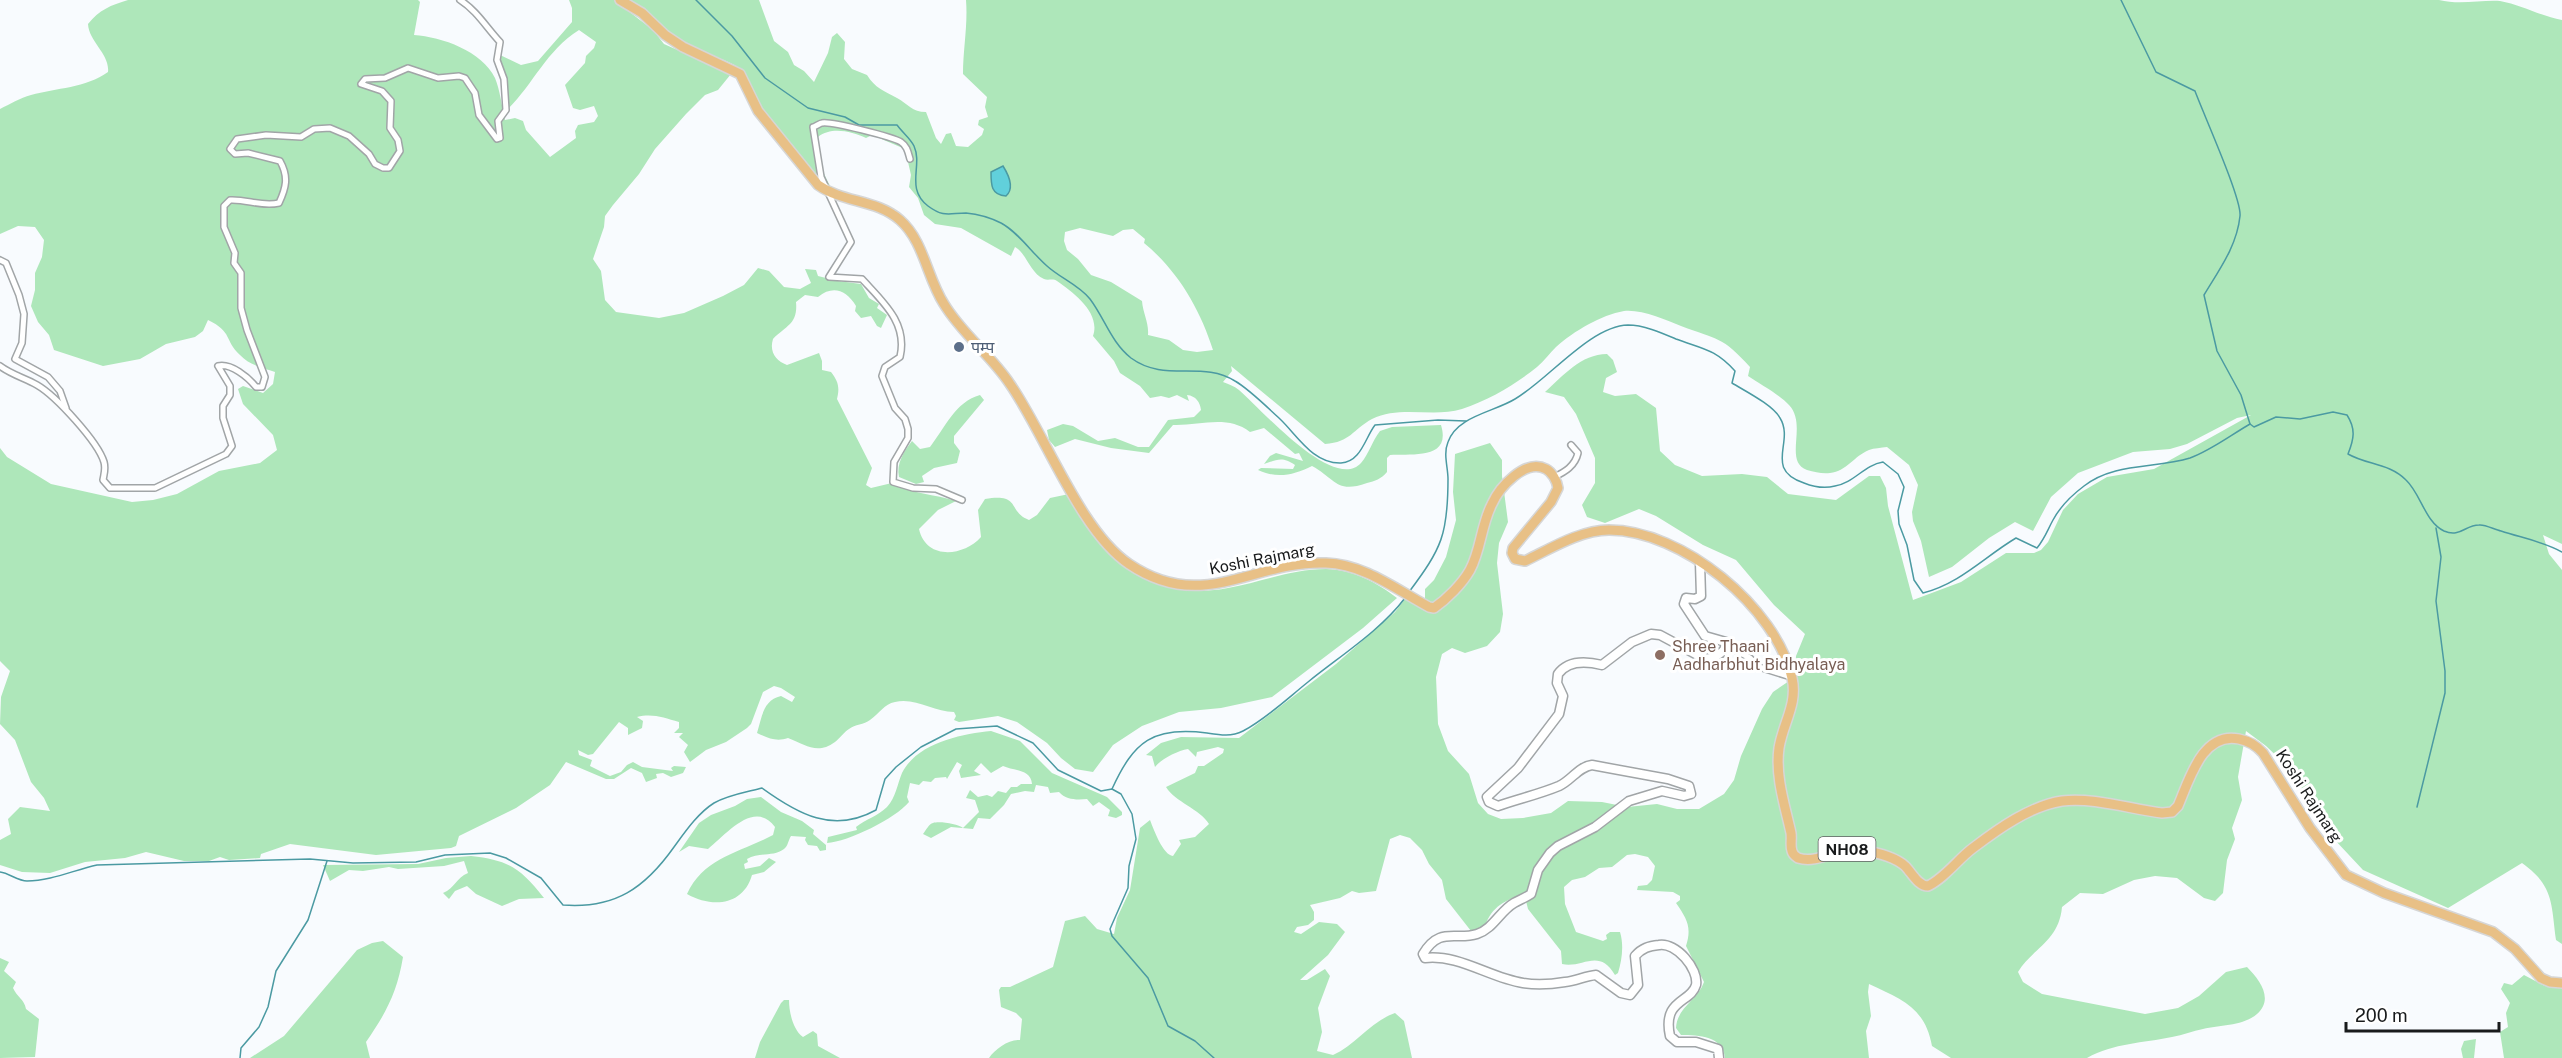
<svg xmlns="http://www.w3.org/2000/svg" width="2562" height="1058" viewBox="0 0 2562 1058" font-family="'Public Sans','Noto Sans Devanagari',sans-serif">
<rect width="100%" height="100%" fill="#f8fbfe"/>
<g fill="#aee7ba" fill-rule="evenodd">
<path d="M128,0H418L420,2L414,35C442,37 482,51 495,78C500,90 502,107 505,120L515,118L523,121L526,130L550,157L576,138L575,131L578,125L594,122L598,116L594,106L580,110L573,108L565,85L585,63L586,56L594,48L596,42L579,30C546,51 534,83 508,109L506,78L498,61L500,55L521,65L538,61L572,22V8L569,0H614L653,30L664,44L731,74L718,90L705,95L686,114L655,149L639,174L613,205L605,216L604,227L593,259L601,271L605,300L616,312L659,318L684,313L723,296L744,285L758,268L769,271L784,287L800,289L811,283L805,269L816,270L818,276L838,281L861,284L869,298L879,304L877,308L887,315L881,328L877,326L871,316L861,318L855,311L856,306C846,290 833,285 818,297L805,295L796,302C798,324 787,325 773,339C769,352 776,361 787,365L819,353L822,361V370L831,372C838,381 840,387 837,399L872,468L866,485L871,488L892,483C911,494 935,494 956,501L938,510L919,529C926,560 963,557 981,537L978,510L985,499C1022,493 1007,512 1029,520L1037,515L1050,498L1069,494C1077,508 1084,524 1094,537C1125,579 1177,598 1228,588C1261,582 1292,569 1326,569C1352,569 1378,583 1397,598L1363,628L1272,697L1221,708L1179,712L1142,726L1113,745L1093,772L1075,769L1061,758L1047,743L1017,722L998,716L959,722L954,720L956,716L954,712C934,712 915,697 895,702C884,704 880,713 870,720C864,725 855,724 849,729C844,732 840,738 835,742C817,755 806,745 788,738C776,742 768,738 757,733C762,717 763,700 781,696L792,702L795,697L781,688L774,686L763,692L751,724L747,728L726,742L706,750L690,762L684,752L688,745L679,737L683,733H674L679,728V722C664,718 653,713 637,717L643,721L642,728L628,735V728L619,722L593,754L588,755L578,750L579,755L592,760L590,766L610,776L621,772L627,765L633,762L642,767L673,771L671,768L674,766L686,767L683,773L671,777L663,773L656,774L657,778L646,782L642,773L631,768L614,779H606L566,762L550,785L516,808L459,836L456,846L451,848L376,855L290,844L261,854L260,858L229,860L220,857L209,861H184L146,852L125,858L85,862L50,873L22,872L0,865V840L11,834L8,819L20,807L50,811L44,798L31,782L15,740L0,724L1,697L10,671L0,661V448L7,457L51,484L132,502L153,500L177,494L219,471L260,463L277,450L273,435L243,404L238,389L243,386L263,393L273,384L275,372C263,368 249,365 240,355C224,340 233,332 208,320L203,331L195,337L166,344L140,359L103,366L54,350L49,335L38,322L31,306L35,290V273L42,257L44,240L35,227L18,226L0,234V109C10,104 20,98 31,95C56,88 86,88 108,72C110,54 89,42 88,24C99,10 111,5 128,0Z"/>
<path d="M628,0H759L774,41L788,52L794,65L804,71L814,82L828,53L832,37L837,33L845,42L844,59L852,69L867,75C875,88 884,91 897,98C908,104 912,112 926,112L936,138L941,144L946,134L951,133L956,146L968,147L982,135L984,129L978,125L979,120L988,117L985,107L987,97L963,74C963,49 968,25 966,0H2439C2459,5 2480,0 2500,1C2522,5 2540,16 2562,20V544L2543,535L2549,554L2562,570V944L2556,940C2551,903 2554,886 2522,863L2448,908L2363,870L2334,839L2288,767L2266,746L2246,731L2238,777L2242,800L2232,828L2235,839L2227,860L2223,893L2215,901L2204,898L2177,878L2155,876L2134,880L2103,894L2080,893L2062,907C2059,941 2033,948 2018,972L2023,982L2042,994L2145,1014L2178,1008L2199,996L2226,972L2247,967C2260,980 2274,999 2257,1014C2243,1026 2220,1025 2203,1029C2193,1031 2183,1035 2172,1037C2143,1043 2114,1043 2087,1058H1951L1932,1046C1925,1007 1901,999 1869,984L1868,992L1871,1016L1866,1031L1869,1058H1725C1723,1036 1699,1035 1681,1035L1676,1028C1677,1007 1698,1000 1704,982L1686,946C1692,927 1687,919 1676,903L1680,900V896L1673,892L1637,890L1638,886L1647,885L1652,880L1655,866L1648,857L1635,854L1627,855L1612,867L1599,868L1585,877L1572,880L1564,887L1565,904L1576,932L1603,941L1607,939L1606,935L1610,932H1620C1624,945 1622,960 1618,973L1615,975C1599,947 1582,969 1562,964L1561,951L1528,909L1524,893C1505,901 1492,906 1485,926L1471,931L1446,899L1442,880L1429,864L1422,850L1410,838L1400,835L1390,839L1376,891L1359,893L1352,891L1340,898L1310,905L1314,912V920L1308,925L1297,927L1294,932L1301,934L1319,922L1337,924L1345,932L1328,955L1300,980H1307L1325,969L1330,976L1318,1008L1322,1032L1317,1051L1333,1055C1356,1045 1371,1021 1395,1013L1404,1021L1412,1058H989C995,1049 1009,1039 1020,1040L1022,1019L1016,1013L1001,1007L999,990L1001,987H1010L1053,967L1065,921L1085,916L1097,929L1114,934L1117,918L1130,890L1140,828L1150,820C1154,830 1163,855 1173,856L1181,844L1179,840L1195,837L1209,824C1200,809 1175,802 1166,787L1195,773L1198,766H1204L1223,753L1224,749L1218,747L1197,752L1196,757L1188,749C1177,751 1161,759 1155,767L1152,756L1146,755L1161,743L1181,737L1239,738L1336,664L1395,612L1405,599L1422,608L1425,599V589L1434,580L1446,557L1456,520L1453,492L1455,454L1490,443L1502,460V476L1508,522L1499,543L1497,563L1503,614L1500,632L1487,646L1465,653L1452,648L1442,654L1436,677L1438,724L1448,751L1469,774L1478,803L1488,814L1501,819L1523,818L1551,813L1568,801L1602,802L1627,807L1657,804L1677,809H1699L1724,794L1734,780L1741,756L1762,709L1773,692L1795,677L1796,656L1805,634L1774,605L1736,560L1703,545L1656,516L1639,509L1605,523L1587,517L1582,505L1595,483V458L1576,414L1564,397L1545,392C1563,376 1581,354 1607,354L1613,360L1617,372L1606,378L1603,392L1615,396L1636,394L1656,408L1660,451L1675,465L1702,476L1742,474L1767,477L1788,494L1836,500L1869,476H1880L1886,488L1888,506L1913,600L1961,582L2006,553H2034L2041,550L2048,542L2063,510L2078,494L2107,477L2154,469L2251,415L2237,418L2187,444L2170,449L2133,452L2078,473L2051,497L2033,531L2015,522L1989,538L1952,567L1929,577L1921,541L1913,521L1912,512L1918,485L1909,465L1887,447C1881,448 1874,448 1869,450C1854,456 1847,471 1830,473C1822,474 1815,472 1807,470C1783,461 1808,425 1789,405C1780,395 1760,384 1748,376L1750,367C1722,336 1718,340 1681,326C1666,320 1641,309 1624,311C1601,315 1574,331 1556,347C1550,353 1544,361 1537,367C1516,384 1489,400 1462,409C1433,418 1400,405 1372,419C1352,430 1351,442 1325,444L1231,366L1232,371L1223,382C1228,384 1234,386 1239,390C1260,408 1334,493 1361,463C1369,454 1372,441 1380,431L1392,427L1441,425C1452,461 1409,453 1390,455L1387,458V472C1381,479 1375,481 1367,483C1336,494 1336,479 1312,466C1294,475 1277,479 1258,470L1261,468L1293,469L1295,465C1282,456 1277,460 1264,464L1270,456L1276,453L1303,461L1299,453L1295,454L1264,428L1250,432C1227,414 1199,426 1173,425L1149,453L1111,448L1075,439L1055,447L1049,440L1047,430L1063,424L1073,426L1098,441L1115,438L1138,447H1149L1168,420L1194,417L1201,410C1200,402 1196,396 1187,395L1189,401L1177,395L1169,398L1161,396L1150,398L1140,386L1120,373L1114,361L1093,336C1101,313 1074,293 1057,281C1053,278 1048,281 1044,279C1030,273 1027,254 1015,247L1011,256L961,228L935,224L924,215L918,198L909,187L911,175L905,149L872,135L866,138C852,132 832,126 818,137C817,156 822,173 832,189L811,177L763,114L740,69C728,58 691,51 675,40C657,29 647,9 628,0ZM1080,228L1113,236L1123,230L1133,229L1145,239L1144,243C1178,271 1200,309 1213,350L1197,352L1183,350L1169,340L1148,335C1149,322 1143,314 1142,301L1111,282L1091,275L1078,259L1067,250L1064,241L1065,232Z"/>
<path d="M980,395L984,400L954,436V443L960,451L957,463L934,468L922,476L924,482L916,484L899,477C896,464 904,451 912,441L920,449L930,447C944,429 956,401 980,395Z"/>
<path d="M991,731L1020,741L1052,773L1107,797L1122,812V815L1116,818L1108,816L1110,810L1099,802L1093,806L1087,799C1077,800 1066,800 1059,792L1050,793L1048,787L1036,785L1034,792L1025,791L1011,794L1004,805L990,819L978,818L973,829L951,827L931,838L923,834C926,830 929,824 933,823C940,821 958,824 963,828L979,812L975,800L966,798L970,790L978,797L987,795L992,797L998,791L1006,793L1011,787H1017L1021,784H1032C1031,769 1014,771 1003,766L991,773L981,763L974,771L981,775L961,778L959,771L962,765L957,762L947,779L946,777L935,778L931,782L923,781L919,785L910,783L907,797L909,802C896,818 848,842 827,843L828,837L857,830L856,827C866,819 878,816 887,807C896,797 897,785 902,773C917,743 961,734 991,731Z"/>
<path d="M761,797L781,812L802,821L814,830L813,834L826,845V850L820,851L817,846L808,845L805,840L806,837L791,836C788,841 788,846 784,849C774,857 759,852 747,859L748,862L744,864L745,869L760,866L769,858L776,862L764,872L752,875C743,906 712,908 687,894C704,857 740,853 773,835L775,827C754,799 726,835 708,849L689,846L679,852L699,823L711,815L735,806L747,799Z"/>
<path d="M471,856C509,860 521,869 544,898L519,899L502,906L476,894L467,886L455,891L449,899L443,893C455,888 456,878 468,873L464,861L444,866L398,869L389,867L363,871L349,870L330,881L323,865L418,864L446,858Z"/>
<path d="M383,941L403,957C397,993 386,1013 366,1042L370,1058H250L284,1036L357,950L372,943Z"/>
<path d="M0,958L9,962L4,971L16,982L13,988C17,997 24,999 26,1009L39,1019L35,1057L0,1058Z"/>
<path d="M2524,975L2545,986L2562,987V1058H2504L2500,1032L2508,1027L2506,1013L2510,1003L2501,989L2504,983L2512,985Z"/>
<path d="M784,1000H789C789,1012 793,1030 803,1037L813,1031L817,1034L818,1046L840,1058H755L760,1042L781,1003Z"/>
<path d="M2476,1039L2474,1058H2463L2461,1049L2464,1041Z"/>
</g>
<path fill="#61d0db" stroke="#4b9aa2" stroke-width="1.5" d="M1003,166C1008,174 1015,188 1006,196C991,195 991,185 991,172Z"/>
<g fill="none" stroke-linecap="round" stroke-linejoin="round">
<g stroke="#4b9aa2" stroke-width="1.5">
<path d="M696,0L732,36L765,78L808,108L845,117L859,125H897C902,132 911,139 914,146C923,166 905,188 928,206C944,218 950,213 966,213C977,214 991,218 1001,223C1018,232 1032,253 1047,266C1060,278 1079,285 1090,299C1105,319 1111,342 1131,358C1165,383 1202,360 1235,381C1249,389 1268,408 1280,419C1297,435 1313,464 1341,463C1361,462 1365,438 1375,425L1438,420L1466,421"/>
<path d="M2121,0L2156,72L2195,91C2203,113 2242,199 2240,216C2237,246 2219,270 2204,295L2217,351L2241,395L2250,424"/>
<path d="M1409,592C1442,548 1448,534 1448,479C1448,467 1443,454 1448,442C1457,416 1494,412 1515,399C1548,380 1590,326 1628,325C1644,325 1662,333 1676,339C1703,349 1715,349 1735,371L1732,383C1745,391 1773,405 1780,418C1795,442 1763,469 1804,483C1814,487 1824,489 1835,486C1854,483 1864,465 1883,462L1898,474L1904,487L1898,511L1899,524L1907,545L1914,580L1923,593C1961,583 1984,557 2016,538L2037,548C2045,538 2047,531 2053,520C2060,507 2072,495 2084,486C2115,462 2155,469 2190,458C2210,451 2231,435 2250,424L2254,427L2276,417L2300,419L2333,412L2347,415C2356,429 2354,439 2348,454C2367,465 2389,463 2406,480C2421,494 2425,522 2444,531C2460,538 2465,525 2479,525C2485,524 2495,530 2501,531C2522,538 2542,541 2562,552"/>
<path d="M1112,789C1134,741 1153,726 1207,733C1220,735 1231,737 1243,731C1266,719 1288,698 1308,682C1340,656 1380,631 1405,598"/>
<path d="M2417,807L2445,693V671L2436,601L2441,557L2436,528"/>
<path d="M0,872C9,873 18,881 27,881C51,881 74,870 97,865L310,859L353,863L416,862L445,855L490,853L506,858L541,878L563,905C615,909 645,888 674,847C685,832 698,813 714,803C728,795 747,792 762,788C798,814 833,834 876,810L885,779L896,767L921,747L956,729L997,726L1033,743L1058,770L1101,791L1112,789L1121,794L1132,814L1136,839L1129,866L1128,888L1110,929L1112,936L1148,978L1168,1026L1195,1041L1214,1058"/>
<path d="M240,1058L241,1048L259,1027L268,1007L276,971L308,920L327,861"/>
</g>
<defs>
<g id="street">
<path d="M910,159C908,152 907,146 901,142C893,137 831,121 822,123C820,123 815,127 813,127L821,177L851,242L829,277L862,279C883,302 908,323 900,357L885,367L882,376L895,408L905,419L908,429V438L894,462L893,482L913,488L936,489L962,500"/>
<path d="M0,260L6,263L19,295L24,314L22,343L15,359L48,377L60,391L66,408"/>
<path d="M0,366C12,375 25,378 37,385C56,396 98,442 104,462C106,469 104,474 103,480L110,488H155L226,454L232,446L223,418V406L230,395V386L218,366C231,363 248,377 256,387H262L265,377L247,330L241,308V273L234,263L235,253L224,227V206L230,200C247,199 261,207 279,203C286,188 289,177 280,161L248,153L235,154L230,149L237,139L266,135L301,137L314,129L330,128L349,136L369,154L375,164L383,168H389L400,151L398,140L390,128L391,101L382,91L361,84L365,79L385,78L408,68L438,78L459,76L465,78L475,93L479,115L497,139L500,138L498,121L506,110L504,79L497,60L500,42C486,27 477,11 460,0"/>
<path d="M1554,477C1565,472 1575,466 1578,453L1571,445"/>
<path d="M1727,646L1750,658L1759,667L1791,677"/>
</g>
<path id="secondary" d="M1700,563L1701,596L1695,599L1686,598L1684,604L1705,636L1726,642L1727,646C1722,654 1712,660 1703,658L1660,635L1651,634L1632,642L1602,665C1586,661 1568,660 1558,674L1557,683L1563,696L1559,714L1518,768L1487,797L1489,802L1498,806C1518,799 1540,794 1559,786C1572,780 1578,767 1592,765L1668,779L1689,786L1691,794L1684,796L1662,791L1629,801L1595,827L1558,846L1550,853L1538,870L1531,894C1525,898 1519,900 1514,903C1500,911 1493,929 1477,934C1455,941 1440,926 1423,954L1425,958C1459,954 1490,978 1523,983C1535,985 1553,984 1565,982C1576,981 1585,976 1596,975L1621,993L1630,995L1638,985L1635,956C1642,948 1649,946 1659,945C1676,942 1699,969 1696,985C1691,1003 1662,999 1670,1036L1677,1042H1696L1718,1049L1719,1058"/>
<path id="primary" d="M620,0L642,13L665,35L683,47L740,74L758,111L818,185C843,203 876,199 900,220C924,241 927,278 944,304C962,334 991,355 1010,384C1045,434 1080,531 1129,564C1203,614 1253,560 1326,563C1364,564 1397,590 1429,607L1434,608C1447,599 1462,584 1470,570C1481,550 1481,525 1492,504C1499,488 1525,458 1546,469C1552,472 1557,481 1558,488L1551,502L1513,548L1512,553L1515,559L1525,561C1550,549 1580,530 1609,530C1682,530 1776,607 1792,678C1798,704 1783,723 1779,748C1775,776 1785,806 1791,833C1792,839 1790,846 1792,851C1793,855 1795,856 1798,858C1820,865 1838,845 1861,850C1874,852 1895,857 1905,866C1912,873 1918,886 1928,886C1945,878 1958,859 1973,848C1998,829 2030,806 2062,801C2093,797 2130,809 2162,813L2172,812L2178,806C2189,781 2202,731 2239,739C2249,741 2256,745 2263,753L2310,828L2346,875L2384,893L2493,932L2515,949L2541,978L2550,982L2562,983"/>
</defs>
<use href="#street" stroke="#a1a5a7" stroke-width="8"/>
<use href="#secondary" stroke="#a1a5a7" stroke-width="11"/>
<use href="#primary" stroke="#d6d6d6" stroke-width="12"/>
<use href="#street" stroke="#fff" stroke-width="5"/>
<use href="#secondary" stroke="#fff" stroke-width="8"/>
<use href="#primary" stroke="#e8c086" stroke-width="9"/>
</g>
<circle fill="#5c6f8a" stroke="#fff" stroke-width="2" cx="959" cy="347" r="6"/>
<circle fill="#8d6e63" stroke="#fff" stroke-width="2" cx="1660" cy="655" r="6"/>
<g text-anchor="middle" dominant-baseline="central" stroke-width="6" stroke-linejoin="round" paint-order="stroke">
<rect fill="#fff" stroke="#5e5f60" stroke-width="1.5" x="1818.5" y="837" width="57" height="24" rx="4.5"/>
<g font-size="15" font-weight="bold" fill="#191b1c">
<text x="1847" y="849">NH08</text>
</g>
<g font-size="16" fill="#4e5e75" stroke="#fff" text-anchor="start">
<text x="971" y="347">पम्प</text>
</g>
<g font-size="16" fill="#191b1c" stroke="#fff">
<text transform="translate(1262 559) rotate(-11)">Koshi Rajmarg</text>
<text transform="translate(2309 796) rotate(57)">Koshi Rajmarg</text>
</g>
<g font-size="16" fill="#785e54" stroke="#fff" text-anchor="start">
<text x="1672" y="646">Shree Thaani<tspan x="1672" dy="18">Aadharbhut Bidhyalaya</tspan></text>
</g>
</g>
<path d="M2346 1022v9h153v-9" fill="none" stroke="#191b1c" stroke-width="3"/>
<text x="2355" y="1022" font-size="18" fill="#191b1c" stroke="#ffffff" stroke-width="4.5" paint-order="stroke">200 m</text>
</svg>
